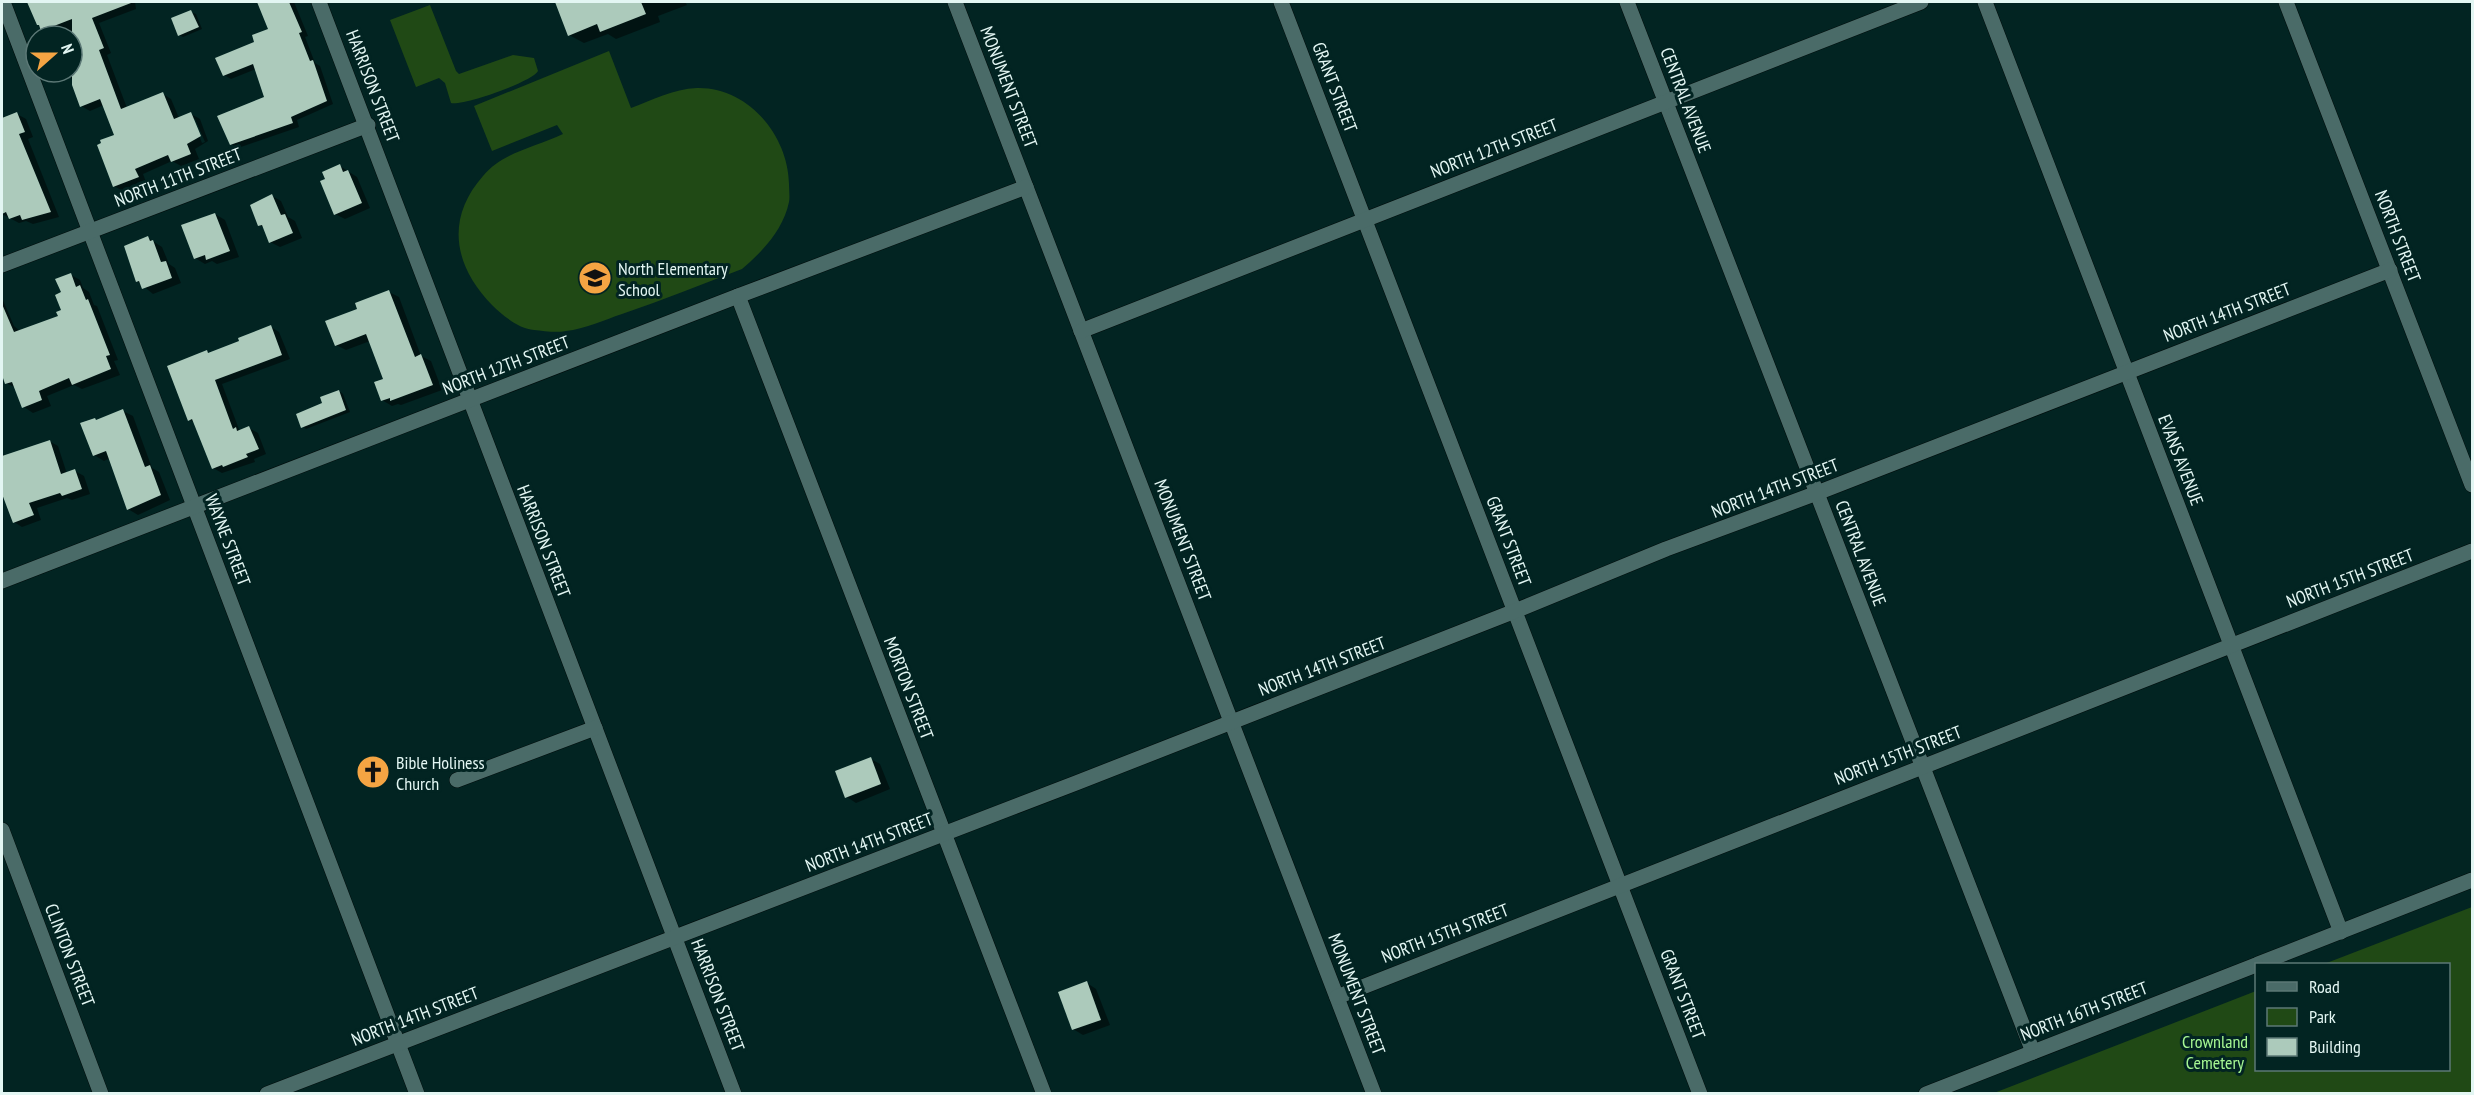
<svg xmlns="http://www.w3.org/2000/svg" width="2474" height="1095" viewBox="0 0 2474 1095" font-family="'PT Sans Narrow',sans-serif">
<rect width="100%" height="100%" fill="#022422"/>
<g fill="#204915">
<path d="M430,5L456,71L459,74L513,55L534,58L538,71C532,82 463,106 451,103L445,83L439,78L416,87L390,20Z"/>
<path d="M609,51L631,108C652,100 673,89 697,88C748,87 788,135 789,184C789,190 790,197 789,202C783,230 763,251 742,269C702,284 663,300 622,314C604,320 585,329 566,331C556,333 544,331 534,330C519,329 502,315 492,305C454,266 445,219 483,176C503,152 536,147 563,134L557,125L492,151L474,106Z"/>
<path d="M2472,907V1093H1994L2256,991V1070H2448V964H2324Z"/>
</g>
<g fill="#0007" fill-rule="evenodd">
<path d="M28,2H135L136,9L99,23L111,53L107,55L127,108L163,94L171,99L179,118L191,114L200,119L208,141L195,149L199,159L181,166L172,161L143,174L146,182L123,191L114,186L116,135L104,105L90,111L81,106L69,72H72V36H52L42,30ZM192,119H195L205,142L202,143Z"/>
<path d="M259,2H294L308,36L305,37L315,63L320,66L333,104L297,120L299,127L238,148L231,144L266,97L256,69L231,79L224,75L270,30Z"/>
<path d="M556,2H685L687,5L658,16L660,22L616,39L608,34L584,43L569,35Z"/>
<path d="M191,12L196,14L202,29L183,37L179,35Z"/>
<path d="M17,114L26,119L33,137L28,139L59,217L33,224L26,221L19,223L2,214V119Z"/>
<path d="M340,166L357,177L370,208L345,219L335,214L327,179Z"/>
<path d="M272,196L281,201L288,217L295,221L302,238L280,247L270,242L265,228L259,225Z"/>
<path d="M215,214L225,220L239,257L217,264L212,261L205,264L195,258Z"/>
<path d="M148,238L162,247L169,264L175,268L181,283L153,294L137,281Z"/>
<path d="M71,275L80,280L83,288L89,292L94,305L97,306L118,360L114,361L120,375L82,389L74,385L47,396L51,406L33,413L24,407L16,388L6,383L2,371V298L14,326L20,331L60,317L63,311V293Z"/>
<path d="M389,292L399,297L421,356L431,361L442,390L401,405L398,404L392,406L382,400L385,380L370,341L346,350L336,345L359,310Z"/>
<path d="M271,327L279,332L290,359L222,384L240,432L249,428L258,433L266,454L254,459L255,462L222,473L213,468L195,423L190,420L207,352L210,354L241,342Z"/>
<path d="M339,391L343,394L350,412L306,429L302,426Z"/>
<path d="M123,411L133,416L152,468L159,472L170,500L138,515L128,509L110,458L104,461L94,455L97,421Z"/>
<path d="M49,441L58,446L67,474L75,471L84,476L90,494L72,500L67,498L37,508L41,520L22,527L14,522L3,495L2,496V454L6,456Z"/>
<path d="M871,759L880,764L890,789L856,803L847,797Z"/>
<path d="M1087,983L1096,989L1110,1025L1083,1035L1073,1029Z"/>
</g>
<g fill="#accabb">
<path d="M27,2H131V3L92,18L104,48L99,50L121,109L163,92L174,119L191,112L201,136L187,144L191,154L171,162L168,155L135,169L139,177L113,187L97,145L101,143L100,140L114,135L100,99L80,107L72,85V19L41,31L39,25H37Z"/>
<path d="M257,2H289L302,32L299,33L310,61L313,60L327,101L291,117L293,123L230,145L217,116L264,97L253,64L223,76L215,58L254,42L252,35L268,29Z"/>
<path d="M555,2H641L646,14L600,32L597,24L568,36Z"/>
<path d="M191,10L199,27L178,36L171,18Z"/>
<path d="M17,112L25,132L19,134L51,212L22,220L20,215L9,219L6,212L2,214V118Z"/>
<path d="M340,164L343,172L348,170L362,203L334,215L320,181L325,179L322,172Z"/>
<path d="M272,194L281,215L285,214L293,233L269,243L262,225L258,226L250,205Z"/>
<path d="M215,213L230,251L206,260L205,255L194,259L181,225Z"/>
<path d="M148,236L150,241L153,240L161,262L166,261L172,278L142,289L139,281L136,282L124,246Z"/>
<path d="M71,273L76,287L80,285L86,300L88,299L110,355L106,356L111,369L72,385L69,378L39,391L42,400L22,408L12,382L5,384L2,375V304L14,332L58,316L56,312L61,310L55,295L61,292L55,279Z"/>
<path d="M389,290L415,357L421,354L433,385L390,401V398L381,401L374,382L383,379L366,334L335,346L325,321L357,309L355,303Z"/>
<path d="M271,325L282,355L215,380L233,429L236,427L237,431L249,426L259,449L246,454L248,457L223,467L222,465L212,469L192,419L188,421L167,366L207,350L208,353L239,341L238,338Z"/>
<path d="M339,390L346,410L301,428L296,414L322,403L320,397Z"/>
<path d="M123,409L145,467L150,465L161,495L127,510L106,451L93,456L80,423L95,418L96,420Z"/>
<path d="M50,440L61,474L75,469L82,489L62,496L60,493L29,503L34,515L13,523L2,494V456Z"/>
<path d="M871,757L881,784L845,798L835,771Z"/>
<path d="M1087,981L1101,1020L1072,1030L1058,992Z"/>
</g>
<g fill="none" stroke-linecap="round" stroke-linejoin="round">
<defs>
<g id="minor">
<path d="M3,2L417,1094"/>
<path d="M319,2L734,1094"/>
<path d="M955,2L1374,1094"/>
<path d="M1281,2L1700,1094"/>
<path d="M1627,2L2033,1052"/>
<path d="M1985,2L2341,932"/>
<path d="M2286,2L2472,485"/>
<path d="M2,265L368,125"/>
<path d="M738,296L1044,1094"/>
<path d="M1081,331L1921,2"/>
<path d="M2,581L738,296L1026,187"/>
<path d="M457,780L595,728"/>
<path d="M2,830L101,1094"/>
<path d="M2258,964L2472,880"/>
<path d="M1337,997L2472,551"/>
<path d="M267,1094L1076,783L1515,611L1666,549L1817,493L2390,270"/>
<path d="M1926,1094L2256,965"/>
</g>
</defs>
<use href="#minor" stroke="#000c0b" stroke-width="16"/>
<use href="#minor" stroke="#4a6b68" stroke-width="15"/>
</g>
<defs>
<symbol id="school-disc" viewBox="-11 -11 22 22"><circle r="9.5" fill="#f4a443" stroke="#022422"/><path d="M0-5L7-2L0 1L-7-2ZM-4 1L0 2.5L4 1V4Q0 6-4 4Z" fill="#111"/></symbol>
<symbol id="church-disc" viewBox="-11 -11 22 22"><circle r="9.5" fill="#f4a443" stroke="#022422"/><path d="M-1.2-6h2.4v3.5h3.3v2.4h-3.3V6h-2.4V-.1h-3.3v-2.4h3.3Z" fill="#111"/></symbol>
</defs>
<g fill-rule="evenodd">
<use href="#school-disc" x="576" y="259" width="38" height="38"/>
<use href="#church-disc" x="354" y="753" width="38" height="38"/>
</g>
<g text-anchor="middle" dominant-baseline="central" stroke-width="6" stroke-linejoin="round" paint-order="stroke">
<g font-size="18" fill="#e3f6f3" stroke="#022422">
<text transform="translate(373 86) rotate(69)">HARRISON STREET</text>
<text transform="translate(1009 87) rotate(69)">MONUMENT STREET</text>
<text transform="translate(1335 87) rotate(69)">GRANT STREET</text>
<text transform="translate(1686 100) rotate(69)">CENTRAL AVENUE</text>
<text transform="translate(1494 148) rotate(-21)">NORTH 12TH STREET</text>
<text transform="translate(178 177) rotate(-21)">NORTH 11TH STREET</text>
<text transform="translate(2398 236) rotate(69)">NORTH STREET</text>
<text transform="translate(2227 312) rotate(-21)">NORTH 14TH STREET</text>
<text transform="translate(506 365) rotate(-21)">NORTH 12TH STREET</text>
<text transform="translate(2181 460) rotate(69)">EVANS AVENUE</text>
<text transform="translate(1775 488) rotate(-21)">NORTH 14TH STREET</text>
<text transform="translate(228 540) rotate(69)">WAYNE STREET</text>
<text transform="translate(1183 540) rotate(69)">MONUMENT STREET</text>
<text transform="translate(544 541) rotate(69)">HARRISON STREET</text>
<text transform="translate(1509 541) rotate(69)">GRANT STREET</text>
<text transform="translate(1861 553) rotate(69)">CENTRAL AVENUE</text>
<text transform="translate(2350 578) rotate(-21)">NORTH 15TH STREET</text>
<text transform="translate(1322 666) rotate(-21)">NORTH 14TH STREET</text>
<text transform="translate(909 688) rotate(69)">MORTON STREET</text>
<text transform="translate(1898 755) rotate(-21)">NORTH 15TH STREET</text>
<text transform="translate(869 842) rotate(-21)">NORTH 14TH STREET</text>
<text transform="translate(1445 933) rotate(-21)">NORTH 15TH STREET</text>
<text transform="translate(70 955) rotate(69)">CLINTON STREET</text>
<text transform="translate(1357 994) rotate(69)">MONUMENT STREET</text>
<text transform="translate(1683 994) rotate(69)">GRANT STREET</text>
<text transform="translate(718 995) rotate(69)">HARRISON STREET</text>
<text transform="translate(2084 1011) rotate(-21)">NORTH 16TH STREET</text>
<text transform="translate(415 1016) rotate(-21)">NORTH 14TH STREET</text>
</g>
<g font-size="18" fill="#e3f6f3" stroke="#022422" text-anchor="start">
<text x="618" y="268">North Elementary<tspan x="618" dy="21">School</tspan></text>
<text x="396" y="762">Bible Holiness<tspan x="396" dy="21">Church</tspan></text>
</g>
<g font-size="18" fill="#a6f793" stroke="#022422">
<text x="2215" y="1041">Crownland<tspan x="2215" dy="21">Cemetery</tspan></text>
</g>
</g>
<rect width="2474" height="1095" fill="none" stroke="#e3f6f3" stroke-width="6"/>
<rect x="2255" y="963" width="195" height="108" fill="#022422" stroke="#5c7876" stroke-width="1.5"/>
<rect x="2267" y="982" width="30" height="9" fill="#4a6b68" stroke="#5c7876" stroke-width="1.5"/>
<text x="2309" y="993" font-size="18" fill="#e3f6f3">Road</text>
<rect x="2267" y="1008" width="30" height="18" fill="#204915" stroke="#5c7876" stroke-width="1.5"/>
<text x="2309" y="1023" font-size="18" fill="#e3f6f3">Park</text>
<rect x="2267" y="1038" width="30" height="18" fill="#accabb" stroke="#5c7876" stroke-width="1.5"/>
<text x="2309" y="1053" font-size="18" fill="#e3f6f3">Building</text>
<g transform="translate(54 54) rotate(69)"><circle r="28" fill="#022422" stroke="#5c7876" stroke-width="1.5"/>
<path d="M0-4.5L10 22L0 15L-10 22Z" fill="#f4a443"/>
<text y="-9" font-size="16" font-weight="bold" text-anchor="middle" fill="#e3f6f3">N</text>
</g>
</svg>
